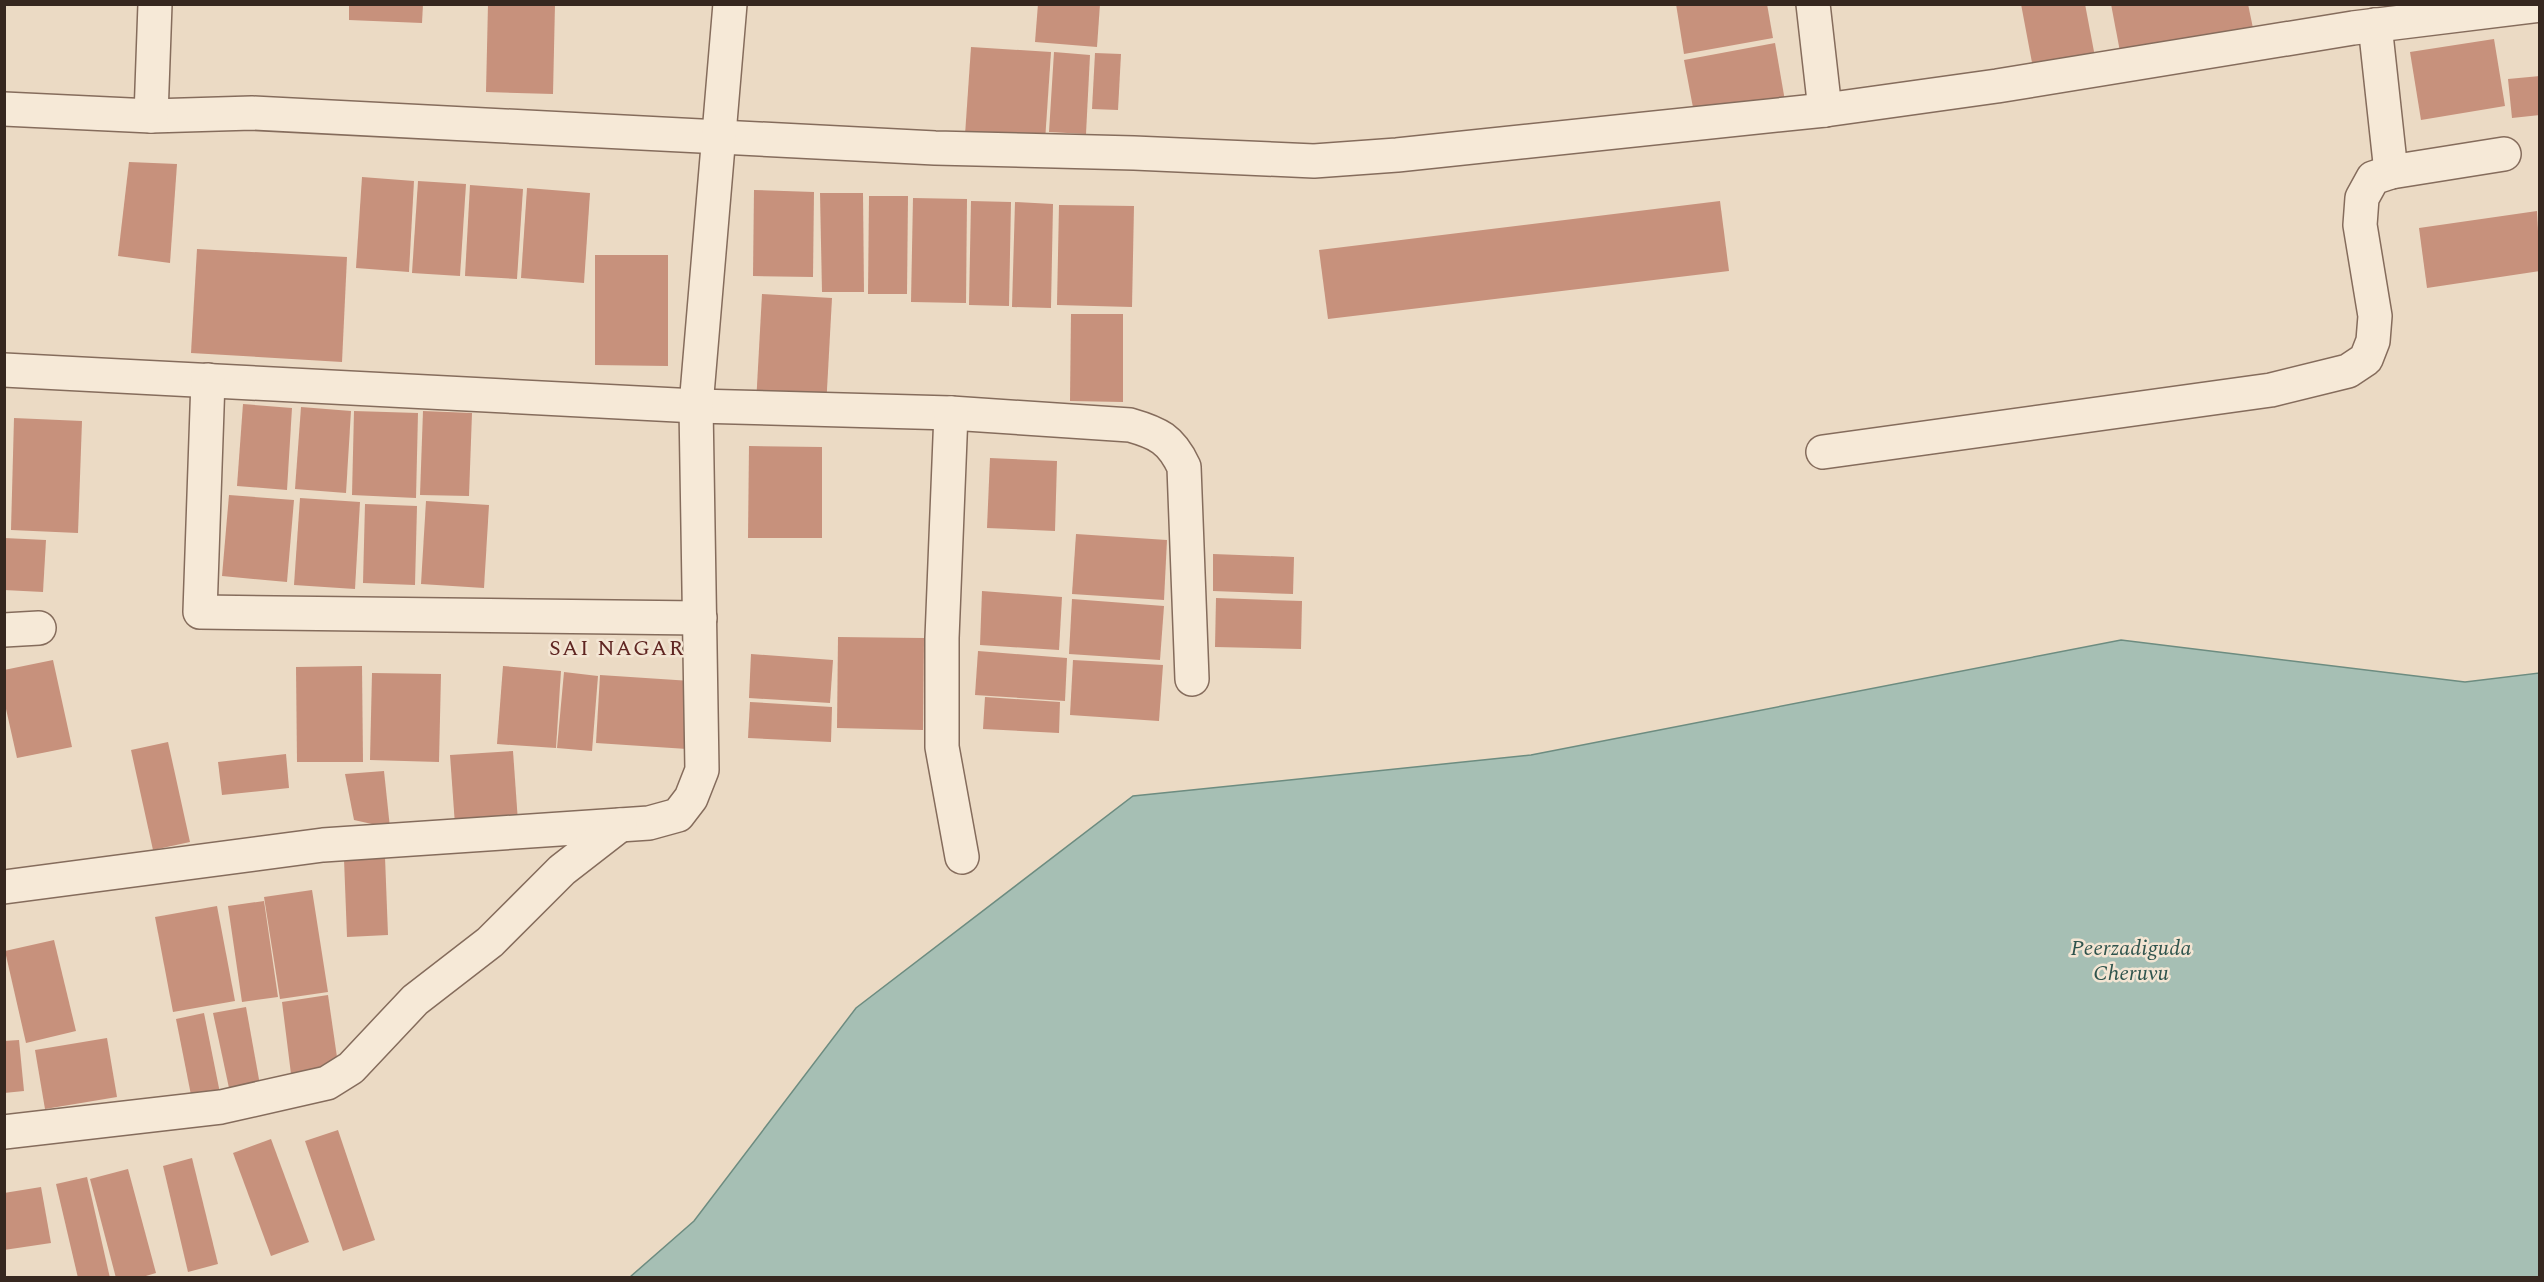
<svg xmlns="http://www.w3.org/2000/svg" width="2544" height="1282" viewBox="0 0 2544 1282" font-family="Spectral,serif">
<rect width="100%" height="100%" fill="#ebdac4"/>
<path fill="#a6bfb4" stroke="#6d8c80" stroke-width="1.5" d="M2121,640L2465,682L2539,673V1277H630L694,1221L856,1008L1133,796L1531,755Z"/>
<g fill="#c7917c">
<path d="M349,4H423L422,23L349,20Z"/>
<path d="M488,4H555L553,94L486,92Z"/>
<path d="M1038,4H1100L1097,47L1035,42Z"/>
<path d="M1676,4H1767L1773,38L1684,54Z"/>
<path d="M2021,4H2085L2095,57L2033,68Z"/>
<path d="M2111,4H2248L2254,33L2121,57Z"/>
<path d="M2494,39L2505,106L2421,120L2410,52Z"/>
<path d="M1775,43L1785,101L1695,118L1684,60Z"/>
<path d="M971,47L1051,52L1045,141L965,135Z"/>
<path d="M1054,52L1090,55L1086,134L1049,132Z"/>
<path d="M1095,53L1121,54L1118,110L1092,109Z"/>
<path d="M2540,76V115L2512,118L2508,79Z"/>
<path d="M129,162L177,164L170,263L118,256Z"/>
<path d="M362,177L414,181L409,272L356,268Z"/>
<path d="M418,181L466,184L460,276L412,273Z"/>
<path d="M470,185L523,189L517,279L465,276Z"/>
<path d="M527,188L590,193L584,283L521,278Z"/>
<path d="M754,190L814,192L813,277L753,276Z"/>
<path d="M820,193H863L864,292H822Z"/>
<path d="M869,196H908L907,294H868Z"/>
<path d="M913,198L967,199L966,303L911,302Z"/>
<path d="M971,201L1011,202L1009,306L969,305Z"/>
<path d="M1720,201L1729,271L1328,319L1319,250Z"/>
<path d="M1015,202L1053,204L1051,308L1012,307Z"/>
<path d="M1059,205L1134,206L1132,307L1057,305Z"/>
<path d="M2537,211L2540,271L2427,288L2419,228Z"/>
<path d="M197,249L347,257L342,362L191,353Z"/>
<path d="M595,255H668V366L595,365Z"/>
<path d="M762,294L832,298L826,408L756,404Z"/>
<path d="M1071,314H1123V402L1070,401Z"/>
<path d="M243,404L292,408L287,490L237,486Z"/>
<path d="M301,407L351,411L346,493L295,489Z"/>
<path d="M354,411L418,413L416,498L352,495Z"/>
<path d="M423,411L472,413L469,496L420,495Z"/>
<path d="M14,418L82,421L78,533L11,530Z"/>
<path d="M749,446L822,447V538H748Z"/>
<path d="M990,458L1057,461L1055,531L987,528Z"/>
<path d="M229,495L294,500L287,582L222,576Z"/>
<path d="M300,498L360,502L355,589L294,585Z"/>
<path d="M426,501L489,505L484,588L421,584Z"/>
<path d="M365,504L417,506L415,585L363,583Z"/>
<path d="M1076,534L1167,540L1164,600L1072,594Z"/>
<path d="M4,538L46,540L43,592L4,590Z"/>
<path d="M1213,554L1294,557L1293,594L1213,591Z"/>
<path d="M982,591L1062,597L1059,650L980,645Z"/>
<path d="M1216,598L1302,601L1301,649L1215,647Z"/>
<path d="M1072,599L1164,606L1160,660L1069,654Z"/>
<path d="M838,637L924,638L923,730L837,728Z"/>
<path d="M978,651L1067,658L1065,701L975,695Z"/>
<path d="M751,654L833,660L830,703L749,698Z"/>
<path d="M53,660L72,747L17,758L4,700V670Z"/>
<path d="M1073,660L1163,665L1159,721L1070,715Z"/>
<path d="M362,666L363,762H297L296,667Z"/>
<path d="M503,666L561,671L556,748L497,744Z"/>
<path d="M564,672L598,676L592,751L557,748Z"/>
<path d="M372,673L441,674L439,762L370,760Z"/>
<path d="M600,675L691,681L687,749L596,743Z"/>
<path d="M985,697L1060,702L1059,733L983,729Z"/>
<path d="M750,702L832,707L831,742L748,738Z"/>
<path d="M168,742L190,842L153,850L131,750Z"/>
<path d="M513,751L518,822L455,825L450,755Z"/>
<path d="M286,754L289,788L222,795L218,762Z"/>
<path d="M384,771L390,828L354,820L345,774Z"/>
<path d="M385,857L388,935L347,937L344,859Z"/>
<path d="M312,890L328,992L280,999L264,897Z"/>
<path d="M264,901L278,997L242,1002L228,906Z"/>
<path d="M217,906L235,1001L173,1012L155,917Z"/>
<path d="M54,940L76,1031L26,1043L5,951Z"/>
<path d="M328,995L339,1071L292,1082L282,1002Z"/>
<path d="M246,1007L260,1085L229,1088L213,1013Z"/>
<path d="M204,1013L220,1093L191,1095L176,1019Z"/>
<path d="M107,1038L117,1097L45,1109L35,1050Z"/>
<path d="M19,1040L24,1091L4,1093V1041Z"/>
<path d="M338,1130L375,1240L343,1251L305,1141Z"/>
<path d="M271,1139L309,1242L271,1256L233,1153Z"/>
<path d="M192,1158L218,1264L188,1272L163,1166Z"/>
<path d="M128,1169L156,1273L139,1278H116L90,1179Z"/>
<path d="M87,1177L110,1278H78L56,1184Z"/>
<path d="M41,1187L51,1243L4,1250V1193Z"/>
</g>
<g fill="none" stroke-linecap="round" stroke-linejoin="round">
<defs>
<g id="street">
<path d="M1813,4L1825,110"/>
<path d="M2375,25L2391,172"/>
<path d="M4,109L151,116L252,113L935,148L1134,153L1314,161L1397,155L1825,110L1997,86L2353,28L2540,5"/>
<path d="M151,116L155,4"/>
<path d="M4,370L696,406L951,413L1130,425C1158,433 1171,439 1184,467L1192,679"/>
<path d="M208,380L200,612L700,618"/>
<path d="M951,413L942,638V747L962,857"/>
<path d="M1823,452L2271,390L2348,371L2366,359L2373,341L2375,316L2360,225L2362,198L2373,178L2391,172L2504,154"/>
<path d="M4,630L39,628"/>
<path d="M4,887L323,845L649,823L678,815L691,798L702,770L696,406L730,4"/>
<path d="M4,1132L221,1107L327,1083L351,1068L415,1000L490,942L562,870L620,825"/>
</g>
</defs>
<use href="#street" stroke="#856c5c" stroke-width="36"/>
<use href="#street" stroke="#f6e9d7" stroke-width="33"/>
</g>
<g text-anchor="middle" dominant-baseline="central" stroke-width="5" stroke-linejoin="round" paint-order="stroke">
<g font-size="22" letter-spacing="1.5" fill="#5f2521" stroke="#f3e5d3">
<text x="617" y="648">SAI NAGAR</text>
</g>
<g font-size="22" font-style="italic" fill="#2f544d" stroke="#f3e5d3">
<text x="2131" y="948">Peerzadiguda<tspan x="2131" dy="25">Cheruvu</tspan></text>
</g>
</g>
<rect width="2544" height="1282" fill="none" stroke="#36271f" stroke-width="12"/>
</svg>
